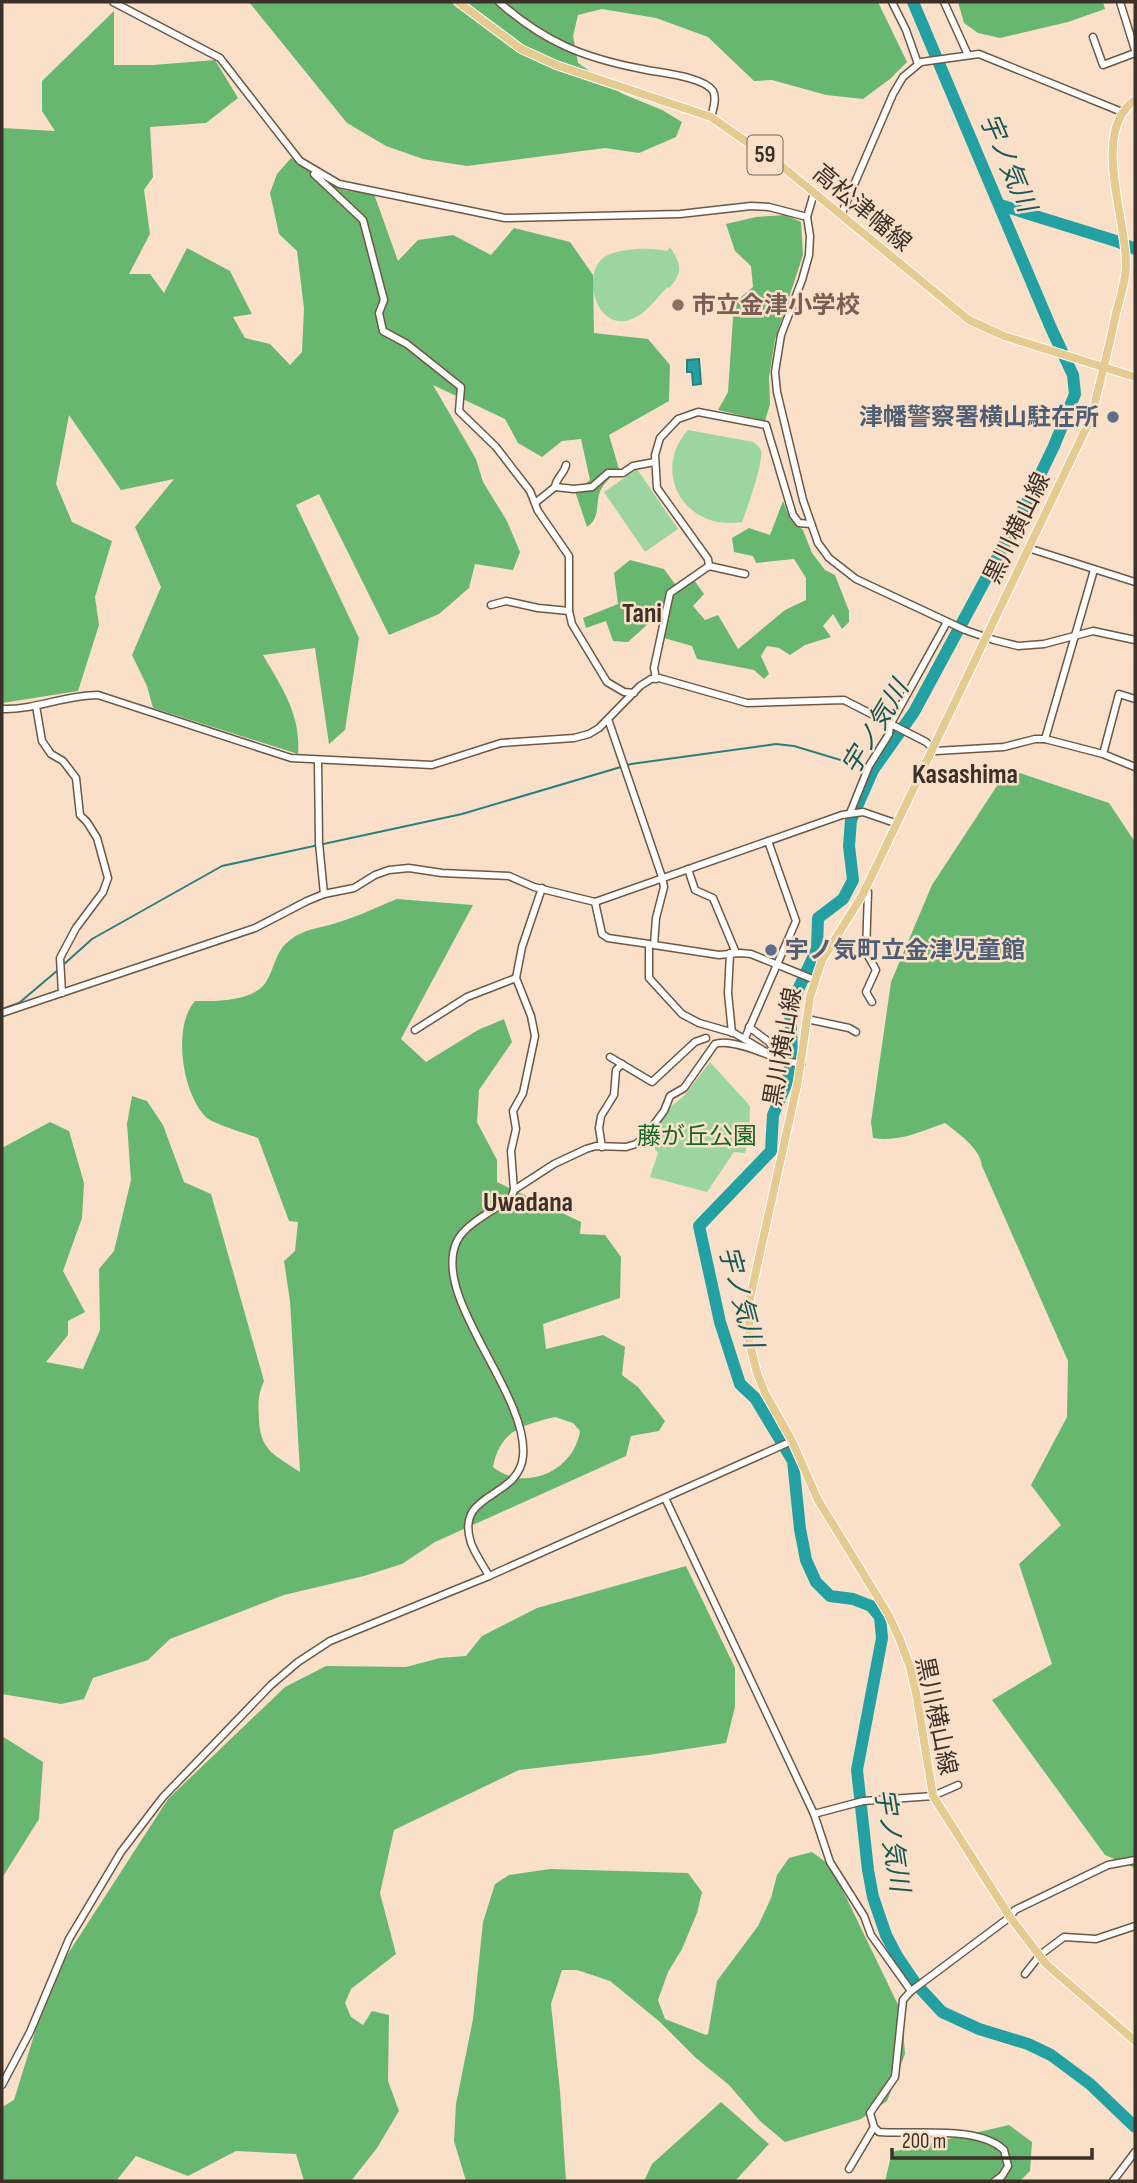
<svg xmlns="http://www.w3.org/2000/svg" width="1137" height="2183" viewBox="0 0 1137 2183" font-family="'Sofia Sans Condensed','Noto Sans JP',sans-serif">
<rect width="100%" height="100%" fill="#fbe0c9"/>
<g fill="#9cd5a0">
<path d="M670,247C682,266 683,272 669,288L667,287C658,297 648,311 636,317C600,337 582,282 600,261C611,247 651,247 667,251Z"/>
<path d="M688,430L753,442C757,445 759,446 761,450C764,461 747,510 742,522C686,532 650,473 688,430Z"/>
<path d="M637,469L678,529L645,552L604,492Z"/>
<path d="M710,1062L750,1106L749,1138L745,1153L734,1152L707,1192L650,1177L658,1153L646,1135L670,1107L684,1096Z"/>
</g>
<g fill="#68b770" fill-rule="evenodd">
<path d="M249,2H878L907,62L890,79L863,99L826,95L772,80L754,81L708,37L656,18L602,9L578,15L573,36L578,63L623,94L662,110L682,122L676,137L639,153L605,148L467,166L423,159L386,146L347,123Z"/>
<path d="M958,2H1103L1105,9L1068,22L1000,38L978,33L964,23Z"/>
<path d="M114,11V65H153L215,60L238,98L206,123L150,127L153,177L144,190L150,234L129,274H150L164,293L187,248L230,271L252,314L233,317L245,338L270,344L290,365L302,352L304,308L297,251L279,234L270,193L277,174L291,158L343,190L374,194L398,261L418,240L453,235L491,255L514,228L570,242L593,275L594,333L648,339L670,365L669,401L609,435L619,469C614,475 607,480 603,486C593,500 603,516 587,527L575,491L590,480L581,439L562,441L542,457L518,443L505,419L433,385L476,459L483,482L507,521L520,552L513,570L475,564L469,588L439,614L389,635L319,494L296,505L359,638L345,730L329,744L315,648L263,655C282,688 301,714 298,754L153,708L147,686L132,655L161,587L135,527L174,479L121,490L69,415L56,484L72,522L112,541L95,597L99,625L78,691L2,703V128L55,131L42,111V81Z"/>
<path d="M785,215L801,222L803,255L775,340L769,377L770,404L765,421L718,410L728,392L734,303L753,287L751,266L735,251L726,224L756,217Z"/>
<path d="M783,501L790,519L803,530L812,553L825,570L835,575L849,611V622L842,629L833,614L823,626L831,637L805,645L790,655L779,648L767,646L761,656L769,674L764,679L754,670L697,659L692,646L664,638L669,616L661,612L628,642L613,641L606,621L586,628L583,618L618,604L614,573L630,560L664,569L675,584L687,586L694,580L704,594L693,606L705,620L718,615L738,649L785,610L806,600V578L794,559L756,563L753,556L734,552L732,538L749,528L770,535Z"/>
<path d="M1008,769L1109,803L1135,842V1868L1105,1855L992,1700L1052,1664L1019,1564L1061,1525L1031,1485L1067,1417L1068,1361L982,1166C980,1148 959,1134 945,1123C920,1132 899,1142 873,1138L871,1122L891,982L932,885Z"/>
<path d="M397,899L473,905L401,1039L426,1062L478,1030L504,1019L512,1042L479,1090L477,1122L497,1160V1182L581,1222L580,1234L605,1235L621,1257L620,1298L543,1324L546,1349L603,1335L625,1347L622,1375L638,1387L665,1421L659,1431L631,1436L626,1456L435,1542L402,1564L364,1576L284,1595L170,1639L148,1660L93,1678L84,1699L61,1704L2,1694V1148L50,1122L69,1131L84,1183L82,1218L63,1271L85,1312L68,1321V1335L46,1362L83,1369L100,1330L99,1269L114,1251L131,1180L127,1124L132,1096L147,1101L163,1125L184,1182L211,1194L264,1381C258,1394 258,1404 259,1419C260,1451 275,1455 300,1472L290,1301L284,1261L295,1251L298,1222L289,1221L258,1138C248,1134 214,1124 207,1118C182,1095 172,1026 195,1001C215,1001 253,1002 266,982C275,968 275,951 290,940C303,929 321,928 336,923C357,917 377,907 397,899ZM555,1417L573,1423L580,1431C574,1471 525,1493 493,1467C500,1430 523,1425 555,1417Z"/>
<path d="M686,1566L735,1668V1707L726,1743L648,1755L519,1770L394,1830L380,1893L396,1954L351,1989L345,2003L351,2017L363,2025L372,2011L389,2015L388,2081L399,2111L377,2148L351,2181H304L296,2154L236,2151L188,2176L136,2156L116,2181H2V2107L14,2100L51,1980L168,1799L285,1687L326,1666L406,1667L440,1658L466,1656L482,1636L537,1608Z"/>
<path d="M2,1736L43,1762L39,1819L2,1878Z"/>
<path d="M812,1852L831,1866L902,2013L905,2054L887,2101L861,2119L785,2142L760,2121L729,2085L696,2058L660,2022L610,1981L577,1970H562L551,2004L560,2091L566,2181H466L454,2141L456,2104L473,2019L483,1922L495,1884L509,1875L550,1869L688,1873L702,1892L697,1913L682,1949L668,1972L658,2000L665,2019L706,2035L708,2034L717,1981L758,1926L771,1898L777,1875L789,1858Z"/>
<path d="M721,2102L769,2144L735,2181H644L652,2164Z"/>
<path d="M1009,2125L1032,2142L1030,2171L1020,2181H885L892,2152Z"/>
</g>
<path fill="#23a0a2" stroke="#2a7f7e" stroke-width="2" d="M699,359L701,384L693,385L692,372H687V360Z"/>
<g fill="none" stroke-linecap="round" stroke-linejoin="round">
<g stroke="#2a7f7e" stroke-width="2">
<path d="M62,966L92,939L222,866L462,814L631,764L776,744L794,746L867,768"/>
<path d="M2,1009L19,1003L58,970"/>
</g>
<g stroke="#23a0a2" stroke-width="12">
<path d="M913,2L1051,328L1073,375L1075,394L1054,446L1024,508L914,712L873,770L851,820L849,846L853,880L843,899L818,918L817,949L790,1007L792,1053L788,1080L773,1115L771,1151L699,1226L720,1322L740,1384L755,1398L793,1461L800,1529L806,1560L816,1582L830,1596L853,1599L871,1606L880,1617L882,1638L857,1770L868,1870L873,1897L886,1935L897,1956L916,1984L942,2012L979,2029L1028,2044L1051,2055L1090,2084L1135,2127"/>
<path d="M1000,205L1116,241L1135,249"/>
</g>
<defs>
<g id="minor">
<path d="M113,2L220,58L300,161L339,184L505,218L680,214L751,206L769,207L807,217"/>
<path d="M499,2C544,42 584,58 642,69C659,73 703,76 713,91C717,98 713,110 711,117"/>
<path d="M892,2L906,30L918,64"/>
<path d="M944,2L968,55"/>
<path d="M1120,2L1135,50"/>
<path d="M1093,37L1103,65L1135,53"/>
<path d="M314,174L363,220L384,300L379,313L383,331L407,344L461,387L459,411L496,447L530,491L538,511L569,556V611L572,624L607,682L624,692L634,693"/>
<path d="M814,193L807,217L810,236L809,255L802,280L781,335L775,372L777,392L803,500L818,543L829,558L856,579L965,630L994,640L1018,646L1044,644L1093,631L1135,640"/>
<path d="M841,215L893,94L903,77L921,62L979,54L1122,112"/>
<path d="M555,487L574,489L592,487L608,473H623L633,466L655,462"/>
<path d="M535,503L555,487C556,478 564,474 566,465"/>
<path d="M1028,548L1135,582"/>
<path d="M709,566L708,559L657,488L655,455L660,438L678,419L698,412L766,425L793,515L799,523L810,524"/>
<path d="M491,605L506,601L538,608L569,611"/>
<path d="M656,679L654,668L670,593L709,566L745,574"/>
<path d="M36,706L42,741L51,754L63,761L76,778L80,815L87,822L97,838L108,878L103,892L76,928L60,958L62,993"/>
<path d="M2,709C35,710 65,695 98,695L291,758L432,765L501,743L574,738L589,734L599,728L640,686L651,679L659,678L747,703L844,700L926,742L936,751L1004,747L1035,739H1045L1103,754L1135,767"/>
<path d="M608,719L662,877L664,887L656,918L654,945L719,955L740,953L751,954L815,980"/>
<path d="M1045,739L1094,570"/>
<path d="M1103,754L1119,694L1135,699"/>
<path d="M318,761L319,843L324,894"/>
<path d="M850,813L869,766L889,734L890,725L947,622"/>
<path d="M688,869L695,890L713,898L736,953"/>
<path d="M865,889L868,892L866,952L876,970L866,992L872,1002"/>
<path d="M595,902L602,934L608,938L649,944V978L682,1014L699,1023L734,1033L766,1052"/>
<path d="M730,953L728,993L732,1033"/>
<path d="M2,1013L255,928L307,901L324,894L354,888L375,875L389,870L409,868L442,873L509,876L534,887L595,902L842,815L863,812L895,823"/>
<path d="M807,1019L849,1028L856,1032"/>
<path d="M749,1027L769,1042L781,1060L801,1064"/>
<path d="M415,1030L467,997L516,978"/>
<path d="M745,1038L796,921L768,841"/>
<path d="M610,1057L652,1082L695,1042L706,1038"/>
<path d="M602,1147L599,1128L601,1116L614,1095L616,1070L622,1064"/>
<path d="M514,1190L554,1164L586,1149L596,1146L626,1147L636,1144L646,1135L664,1111L670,1096L684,1088L715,1044C730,1038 766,1054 781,1060"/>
<path d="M665,1498L814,1814L830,1862L864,1916L871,1935L911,1991"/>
<path d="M489,1576C483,1565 475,1554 471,1543C454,1491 519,1500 523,1456C529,1394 430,1297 457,1241C465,1224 496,1209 511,1198L514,1190L511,1151L516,1129L513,1111L523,1093L535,1036L531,1016L516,978L522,947L542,888"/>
<path d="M814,1814L863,1801L933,1796L958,1785"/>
<path d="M1025,1974L1040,1955L1064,1937L1096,1939L1135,1926"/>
<path d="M2,2085L30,2032L69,1939L121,1852L163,1797L271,1685L298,1662L330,1641L489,1576L792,1441"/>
<path d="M849,2169L874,2127"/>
<path d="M995,2181L1002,2176L1008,2166L1004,2150C978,2125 914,2135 879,2132L874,2127L870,2113L895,2077L903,2000L911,1991L1010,1917L1015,1910L1108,1865L1135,1860"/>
<path d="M1113,2181L1135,2152"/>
</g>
<g id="major">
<path d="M458,2L521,49L556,65L711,117L784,168L969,320L1004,336L1135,377"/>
<path d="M1135,100C1090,131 1127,220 1126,265C1126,281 1120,298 1116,313C1109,348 1100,383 1091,418L863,894L822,960L810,997L798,1081L750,1298L749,1341L757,1373L765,1393L792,1441L818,1500L888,1614L900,1640L910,1667L917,1698L933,1796L1010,1917L1046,1964L1135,2041"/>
</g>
</defs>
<use href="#minor" stroke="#6e5743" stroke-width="9"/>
<use href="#major" stroke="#fff" stroke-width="10"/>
<use href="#minor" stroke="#fff" stroke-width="6"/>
<use href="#major" stroke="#e5cb8f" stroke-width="8"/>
</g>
<circle fill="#8d6e63" stroke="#fbe0c9" stroke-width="2.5" cx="678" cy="305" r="7"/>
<g fill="#5c6f8a" stroke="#fbe0c9" stroke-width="2.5">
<circle cx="1113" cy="417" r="7"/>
<circle cx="771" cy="950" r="7"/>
</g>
<g text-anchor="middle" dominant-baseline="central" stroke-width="5" stroke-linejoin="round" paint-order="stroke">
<rect fill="#fbe0c9" stroke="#756659" stroke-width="2" x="747.5" y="135.5" width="35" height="39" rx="5"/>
<g font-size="23" font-weight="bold" fill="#3c3129">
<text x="765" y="155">59</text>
</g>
<g font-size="24" fill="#3c3129" stroke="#fbe0c9">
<text transform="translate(862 208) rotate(40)">高松津幡線</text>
<text transform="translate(1017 528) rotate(-64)">黒川横山線</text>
<text transform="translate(783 1047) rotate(-80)">黒川横山線</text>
<text transform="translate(936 1716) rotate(78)">黒川横山線</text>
</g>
<g font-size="24" font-weight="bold" fill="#785e54" stroke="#fbe0c9" text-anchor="start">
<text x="692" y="305">市立金津小学校</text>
</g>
<g font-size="24" font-weight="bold" fill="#4e5e75" stroke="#fbe0c9" text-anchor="end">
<text x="1099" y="417">津幡警察署横山駐在所</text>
<text x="785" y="950" text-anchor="start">宇ノ気町立金津児童館</text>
</g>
<g font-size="24" fill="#136725" stroke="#fbe0c9">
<text x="697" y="1136">藤が丘公園</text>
</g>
<g font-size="26" font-style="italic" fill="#175859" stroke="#fbe0c9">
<text transform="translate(1007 163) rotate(67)">宇ノ気川</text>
<text transform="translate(876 728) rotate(-59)">宇ノ気川</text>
<text transform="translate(740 1297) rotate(75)">宇ノ気川</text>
<text transform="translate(891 1840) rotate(81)">宇ノ気川</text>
</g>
<g font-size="28" font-weight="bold" fill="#3c3129" stroke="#fbe0c9">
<text x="642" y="613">Tani</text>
<text x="965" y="774">Kasashima</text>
<text x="528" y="1202">Uwadana</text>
</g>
</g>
<rect width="1137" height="2183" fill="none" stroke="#3c3129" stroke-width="7"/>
<path d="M892 2148v10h200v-10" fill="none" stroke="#3c3129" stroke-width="3.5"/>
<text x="902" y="2148" font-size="21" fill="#3c3129" stroke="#fbe0c9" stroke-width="5" paint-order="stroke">200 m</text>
</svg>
